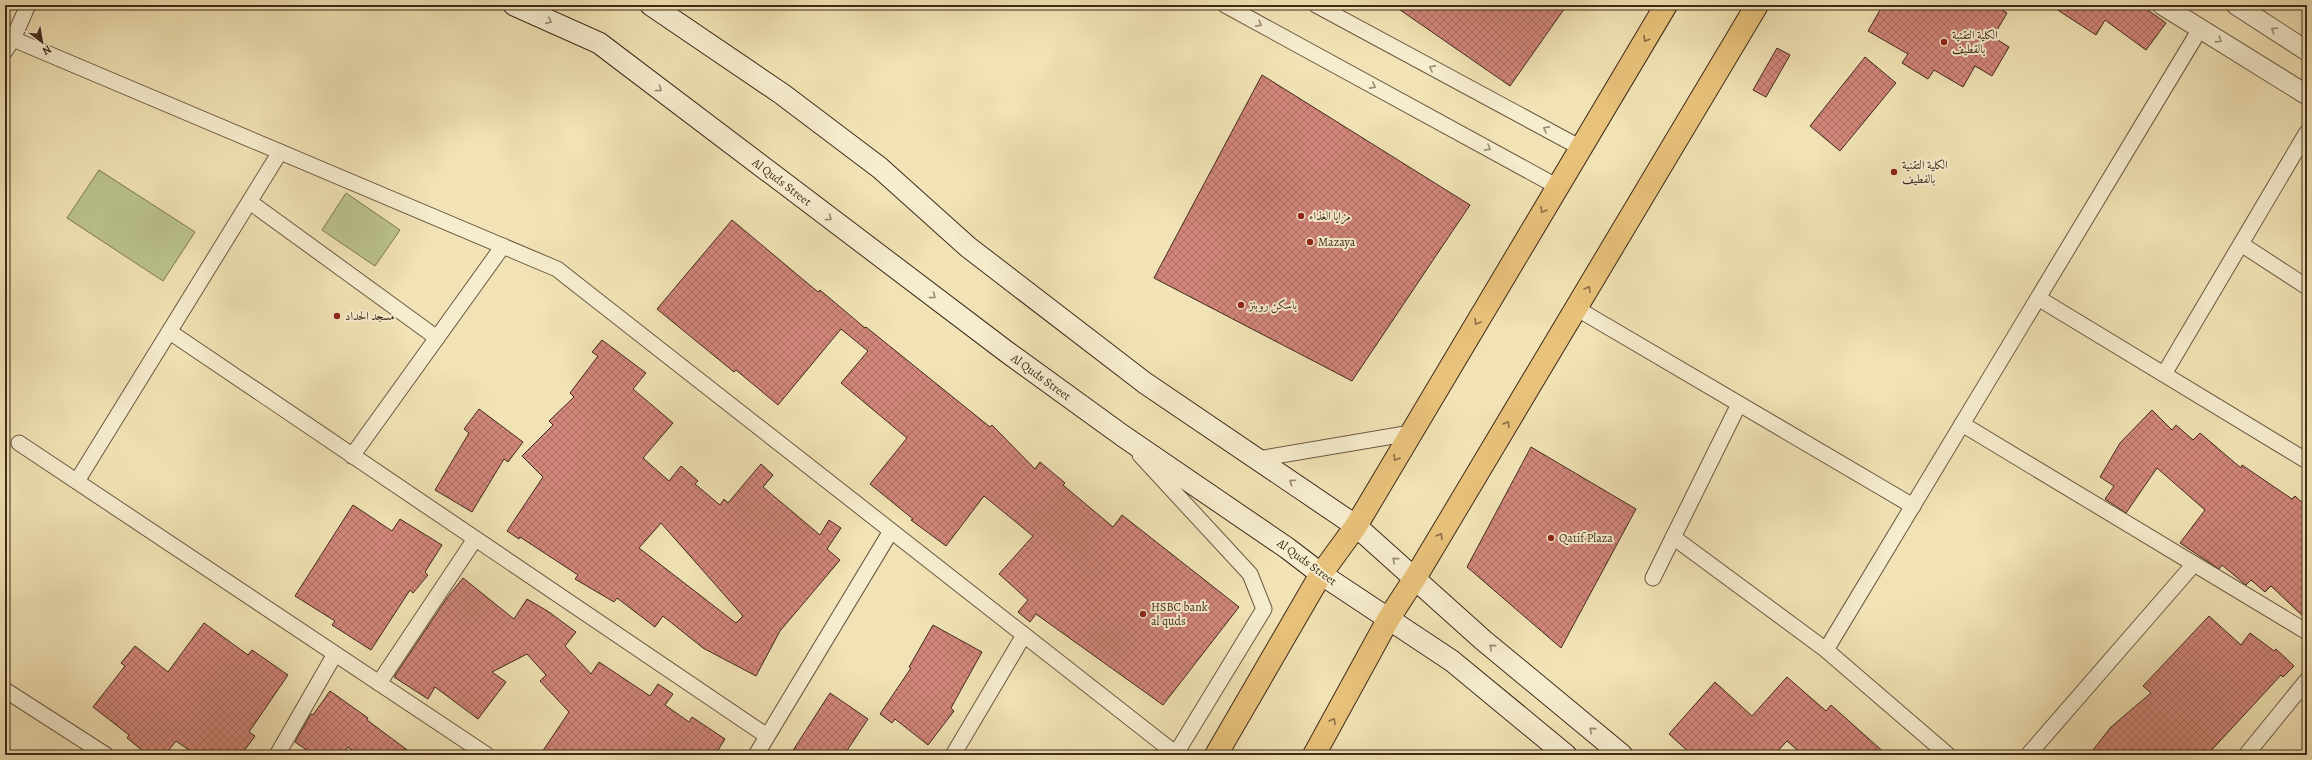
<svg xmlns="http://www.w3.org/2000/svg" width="2312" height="760" viewBox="0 0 2312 760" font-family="Alegreya,Amiri,serif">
<defs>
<pattern id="building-cross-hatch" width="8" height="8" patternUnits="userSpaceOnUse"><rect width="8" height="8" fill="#d2867b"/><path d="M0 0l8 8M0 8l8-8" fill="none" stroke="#ac6e64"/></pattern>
</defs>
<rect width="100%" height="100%" fill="#f1e3b5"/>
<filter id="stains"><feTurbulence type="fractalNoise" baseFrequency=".005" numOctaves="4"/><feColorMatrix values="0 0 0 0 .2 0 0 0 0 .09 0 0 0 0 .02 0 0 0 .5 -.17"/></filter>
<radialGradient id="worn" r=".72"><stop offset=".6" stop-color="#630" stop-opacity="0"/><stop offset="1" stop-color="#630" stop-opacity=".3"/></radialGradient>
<g fill="#bbc38d" stroke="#7d7654">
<path d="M99,170L195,232L163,281L67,218Z"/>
<path d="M346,193L400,230L375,266L322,230Z"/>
</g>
<g fill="url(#building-cross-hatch)" stroke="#3f2a1b" fill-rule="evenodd">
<path d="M1393,5H1567L1510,86Z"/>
<path d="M1883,5H1994L2007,13L1993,37L2009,47L1992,76L1975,66L1963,87L1934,70L1928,79L1902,63L1908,54L1868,31Z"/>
<path d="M2050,5H2141L2166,23L2146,50L2105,20L2096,35Z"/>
<path d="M1777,48L1790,55L1766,97L1753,90Z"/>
<path d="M1865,57L1896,83L1840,151L1810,126Z"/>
<path d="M1262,75L1470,205L1352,381L1154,278Z"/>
<path d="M732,220L818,292L820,290L865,328L866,327L990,427L992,425L1035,469L1040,462L1065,483L1063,485L1113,527L1122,515L1239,607L1163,705L1036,614L1030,622L1018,612L1028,600L999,574L1033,536L984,496L946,546L911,520L913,519L870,484L907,438L841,383L868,351L841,329L778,405L736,370L734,372L657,309Z"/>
<path d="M602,340L646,373L633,389L673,423L643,458L669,481L681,466L698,481L695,484L720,505L724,499L728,503L761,464L773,475L763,487L820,535L829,520L841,528L827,549L840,560L780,631L756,676L703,648L663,616L655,627L617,598L614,602L575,579L578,575L520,537L519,539L507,531L543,477L522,456L553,425L549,421L574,397L570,393L598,356L592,352ZM661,523L743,616L736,623L639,548Z"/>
<path d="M479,409L523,442L508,462L504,459L472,512L435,490L469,433L464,429Z"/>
<path d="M2152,410L2172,430L2176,425L2193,440L2200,433L2241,468L2242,465L2292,499L2295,496L2307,507V620L2271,586L2265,592L2251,580L2246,585L2222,565L2219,569L2180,543L2205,510L2157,468L2126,513L2105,499L2114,486L2100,477L2120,443Z"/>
<path d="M1531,447L1636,509L1561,648L1467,567Z"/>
<path d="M353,505L392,531L400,519L442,545L425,572L428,575L413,593L410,590L371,650L332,625L335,621L295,596Z"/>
<path d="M463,578L514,619L527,599L549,612L576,632L565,646L591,674L599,662L650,696L658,684L673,694L665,705L689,722L692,717L725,739L715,755H540L569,712L540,681L546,675L527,654L492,672L506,682L478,719L435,687L428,699L394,677L447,598Z"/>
<path d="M2209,616L2241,645L2250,633L2274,651L2276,649L2294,666L2283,677L2281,675L2207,755H2089L2111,727L2151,693L2143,686Z"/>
<path d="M204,623L248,655L252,650L288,675L249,732L255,736L241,755H196L176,741L165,755H148L127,738L129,735L93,707L125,666L121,663L135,646L168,672Z"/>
<path d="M933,625L982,652L951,708L954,711L928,745L895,719L892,723L880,714L911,668L909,667Z"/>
<path d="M1787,677L1826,711L1831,705L1887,755H1803L1787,741L1774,755H1692L1669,734L1715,682L1752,716Z"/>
<path d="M330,691L368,718L367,720L414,755H359L348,747L342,755H314L295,742L311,714L313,715Z"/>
<path d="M830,693L868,719L844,755H790Z"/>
</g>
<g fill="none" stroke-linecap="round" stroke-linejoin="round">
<defs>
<g id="minor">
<path d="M1225,5L1558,187"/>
<path d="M1316,5L1581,148"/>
<path d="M13,39L557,269L1176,754"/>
<path d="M5,51L13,39L28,5"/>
<path d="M250,202L437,338"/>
<path d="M2241,244L2307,287"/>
<path d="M2038,298L2307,461"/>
<path d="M1576,308L1913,506"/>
<path d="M170,332L767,736"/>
<path d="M2164,374L2307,132"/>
<path d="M1962,424L2307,632"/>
<path d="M19,443L487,755"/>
<path d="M1140,455L1250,574L1264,609L1175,755"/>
<path d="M352,456L503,246"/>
<path d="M1258,459L1411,433"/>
<path d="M77,481L280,152"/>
<path d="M1673,537L1826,650L1948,755"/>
<path d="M1653,578L1739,404"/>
<path d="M1826,650L2200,29"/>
<path d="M379,683L475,539"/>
<path d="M5,690L106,755"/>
<path d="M277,755L335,654"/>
<path d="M756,755L891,531"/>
<path d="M953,755L1024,635"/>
<path d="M2028,755L2194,564"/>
<path d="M2246,755L2307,680"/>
</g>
<g id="tertiary">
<path d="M2162,5L2307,95"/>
<path d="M2236,5L2307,51"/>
</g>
<g id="secondary">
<path d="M514,5L599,43L1007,352L1123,436L1287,548L1321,574L1452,661L1566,755"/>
<path d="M651,5L782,94L880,168L968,247L1145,383L1356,526L1483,640L1622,755"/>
</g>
<g id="primary">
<path d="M1216,755L1321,574L1356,526L1666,5"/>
<path d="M1314,755L1389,618L1415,578L1757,5"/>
</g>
</defs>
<use href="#minor" stroke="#6c5842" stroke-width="17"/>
<use href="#tertiary" stroke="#6c5842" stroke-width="21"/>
<use href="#secondary" stroke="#3f2a1b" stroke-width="23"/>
<use href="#primary" stroke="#3f2a1b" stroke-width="24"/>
<use href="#minor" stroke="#f6edcf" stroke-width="15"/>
<use href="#tertiary" stroke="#f6edcf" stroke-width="19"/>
<use href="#secondary" stroke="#f6edcf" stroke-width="21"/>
<use href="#primary" stroke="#e8c27a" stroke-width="22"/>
</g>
<defs><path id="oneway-chevron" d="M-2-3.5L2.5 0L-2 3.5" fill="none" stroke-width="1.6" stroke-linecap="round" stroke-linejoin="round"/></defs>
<g stroke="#9a8c75">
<use href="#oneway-chevron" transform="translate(549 21) rotate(24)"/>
<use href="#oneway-chevron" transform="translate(1259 24) rotate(29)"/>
<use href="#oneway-chevron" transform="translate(2274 30) rotate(-147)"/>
<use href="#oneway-chevron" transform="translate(2219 40) rotate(32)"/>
<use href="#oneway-chevron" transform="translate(1432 68) rotate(-152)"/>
<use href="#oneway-chevron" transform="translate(1373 86) rotate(29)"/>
<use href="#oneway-chevron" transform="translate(659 89) rotate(37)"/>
<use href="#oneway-chevron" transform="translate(1546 129) rotate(-152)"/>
<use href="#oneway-chevron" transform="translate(1488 148) rotate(29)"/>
<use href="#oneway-chevron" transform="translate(829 218) rotate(37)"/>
<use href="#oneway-chevron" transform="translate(933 296) rotate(37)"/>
<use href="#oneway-chevron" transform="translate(1292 482) rotate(-146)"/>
<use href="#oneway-chevron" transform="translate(1395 560) rotate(-139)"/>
<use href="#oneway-chevron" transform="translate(1492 647) rotate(-140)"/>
<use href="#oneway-chevron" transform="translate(1592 730) rotate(-140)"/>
</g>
<g stroke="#8b6e46">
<use href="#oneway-chevron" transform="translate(1646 39) rotate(121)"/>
<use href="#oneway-chevron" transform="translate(1543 210) rotate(121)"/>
<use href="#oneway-chevron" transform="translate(1588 289) rotate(-59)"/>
<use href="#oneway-chevron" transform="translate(1477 322) rotate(121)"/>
<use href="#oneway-chevron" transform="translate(1507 424) rotate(-59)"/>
<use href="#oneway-chevron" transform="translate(1396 458) rotate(121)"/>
<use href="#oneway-chevron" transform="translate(1440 536) rotate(-59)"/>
<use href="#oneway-chevron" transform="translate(1333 721) rotate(-61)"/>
</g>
<g fill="#8f2418" stroke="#f6edcf" stroke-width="1.5">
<circle cx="1944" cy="42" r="4"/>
<circle cx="1894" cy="172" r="4"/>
<circle cx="1301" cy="216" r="4"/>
<circle cx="1310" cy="242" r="4"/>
<circle cx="1241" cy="305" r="4"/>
<circle cx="337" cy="316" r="4"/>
<circle cx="1551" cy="538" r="4"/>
<circle cx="1143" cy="614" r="4"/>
</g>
<g text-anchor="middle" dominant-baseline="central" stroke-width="4" stroke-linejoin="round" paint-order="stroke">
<g font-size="12" fill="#3f2a1b" stroke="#f6edcf" text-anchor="start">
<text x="1952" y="35">الكلية التقنية<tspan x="1952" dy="14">بالقطيف</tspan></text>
<text x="1902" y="165">الكلية التقنية<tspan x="1902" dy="14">بالفطيف</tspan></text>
<text x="1309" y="216">مزايا الغذاء</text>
<text x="1318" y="242">Mazaya</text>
<text x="1249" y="305">باسكن روبنز</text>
<text x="345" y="316">مسجد الحداد</text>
<text x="1559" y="538">Qatif Plaza</text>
<text x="1151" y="607">HSBC bank<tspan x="1151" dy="14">al quds</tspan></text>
</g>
<g font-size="12" fill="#3f2a1b" stroke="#f6edcf">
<text transform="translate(782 182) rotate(37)">Al Quds Street</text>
<text transform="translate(1041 377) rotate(36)">Al Quds Street</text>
<text transform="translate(1307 562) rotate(36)">Al Quds Street</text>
</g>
</g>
<rect width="2312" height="760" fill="none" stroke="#f1e3b5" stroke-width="20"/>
<rect x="6" y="6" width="2300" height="748" fill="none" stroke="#3f2a1b" stroke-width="2"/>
<rect x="10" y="10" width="2292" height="740" fill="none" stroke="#3f2a1b"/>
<g transform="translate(42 42) rotate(149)" stroke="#f6edcf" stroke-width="3" paint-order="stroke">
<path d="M0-3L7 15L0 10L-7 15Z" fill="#3f2a1b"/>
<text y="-6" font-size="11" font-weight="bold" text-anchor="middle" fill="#3f2a1b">N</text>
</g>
<rect width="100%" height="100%" filter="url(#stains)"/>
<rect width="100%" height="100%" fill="url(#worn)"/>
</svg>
